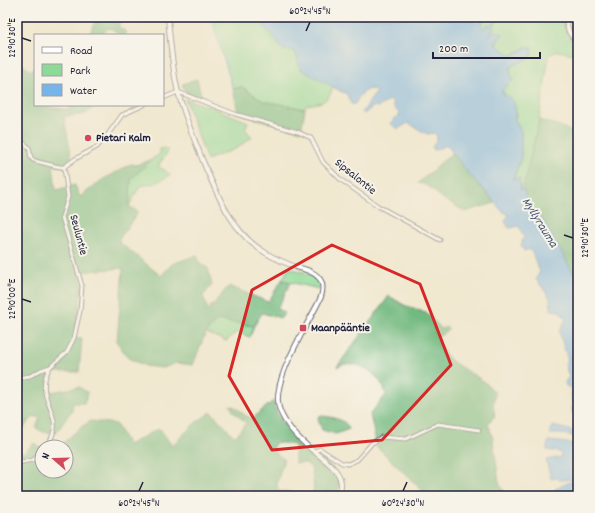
<svg xmlns="http://www.w3.org/2000/svg" width="595" height="513" viewBox="0 0 595 513" font-family="Dekko,sans-serif">
<rect width="100%" height="100%" fill="#f7f3e8"/>
<filter id="ink" filterUnits="userSpaceOnUse"><feTurbulence type="fractalNoise" baseFrequency=".025" numOctaves="2"/><feDisplacementMap in="SourceGraphic" scale="8" xChannelSelector="R" yChannelSelector="G"/><feConvolveMatrix kernelMatrix="1 2 1 2 8 2 1 2 1" color-interpolation-filters="sRGB"/></filter>
<filter id="wash" filterUnits="userSpaceOnUse"><feTurbulence type="fractalNoise" baseFrequency=".012" numOctaves="4" result="noise"/><feDisplacementMap in="SourceGraphic" scale="16" xChannelSelector="R" yChannelSelector="G"/><feGaussianBlur stdDeviation="0.9" result="paint"/><feColorMatrix in="noise" values="0 0 0 0 0 0 0 0 0 0 0 0 0 0 0 0 0 1.4 0 .05"/><feComposite in="paint" operator="in"/></filter>
<g filter="url(#wash)">
<rect width="100%" height="100%" fill="#f1e8d0"/>
<g fill="#8dda98" stroke="#587e6a">
<path d="M211,17H290L354,95L342,92L333,87C329,102 321,103 306,105L305,109L263,101L242,87L233,89Z"/>
<path d="M484,17H562L567,33L578,48V55L558,51L549,55L539,120L523,189L520,190L519,181L513,179L519,164L521,132L515,120L516,113L512,99L505,97L502,89L513,80L510,72V67L532,56L526,47L510,56L496,45L501,33L489,36L497,20H495L491,26L484,28L481,25L485,18Z"/>
<path d="M185,99L211,107L248,122L245,129L252,137L237,148L207,160Z"/>
<path d="M164,148L167,149V153L158,166L171,175L155,183L140,186L129,206L131,179L151,160L160,154V149Z"/>
<path d="M289,268C299,271 321,275 319,289L282,280Z"/>
<path d="M218,320L254,326L250,337L237,332L226,341L206,333L212,323Z"/>
</g>
<g fill="#72ba80" stroke="#4a6e5e" fill-rule="evenodd">
<path d="M114,17H127L123,18L118,26L125,31L126,35H120L112,29L109,28L104,32L90,33L95,22Z"/>
<path d="M17,61L31,71L35,66L34,105L70,110L71,105H96L86,114L64,117L72,161L66,166H53L56,190L75,185L80,197L102,180L131,164L136,165L151,160L131,179L129,206L138,212L118,241L161,276L172,264L197,255L200,264L208,268L212,285L203,296L208,310L229,286L268,302L282,280L291,282L277,309L285,313L281,318L262,313L254,326L218,320C204,329 199,351 193,365L176,363L163,368L146,366L128,358L117,342L123,268L79,272L82,286L74,338L82,339L79,372H48L51,392L79,387L88,393L84,403H73L72,410L56,433L43,432L36,428L40,418L34,416L19,433H17Z"/>
<path d="M197,79L202,99L186,93L182,84Z"/>
<path d="M242,87L263,101L305,109L301,131L249,117L238,112L233,89Z"/>
<path d="M539,120L560,126L578,135V281L544,222L528,203L523,189Z"/>
<path d="M453,152L467,172L495,203L465,212C458,207 452,204 445,200C434,193 432,185 418,183Z"/>
<path d="M389,296L404,305L426,313L442,329L446,327L449,329L437,338C445,369 477,369 495,393L493,406L495,416L488,423L493,439L499,483L506,495L428,496L377,447L370,414L386,395C383,376 356,356 337,367Z"/>
<path d="M273,401C277,422 298,442 315,454C321,459 329,463 334,470C340,478 341,488 335,496H17V451L24,453L34,443L42,448V471H66V447H59L81,427L91,421L116,424L128,445L158,429L161,430L172,446L195,423L211,412L235,437L246,423L233,411L230,405C239,407 242,417 253,418ZM276,442L295,445V463H305L311,467L314,488L312,494L278,491L277,483L284,459L274,452L273,447Z"/>
<path d="M319,416C328,416 347,419 349,429L336,434L322,430L318,419Z"/>
</g>
<g fill="#76b4e9" stroke="#4c6b92">
<path d="M261,17H469L477,23L482,17L485,18L481,25L484,28L488,24L491,26L495,19L497,20L489,36L495,30L503,34L495,44L512,56L526,47H531L532,56L510,67V72L513,80L502,90L503,94L512,99L515,105V120L521,132V158L513,179L520,178L519,181L521,185L520,190L523,189L528,203L544,222L578,281V418L572,412L571,388L566,386L565,382L569,377L565,364L568,360L559,332L566,319L559,311L551,310L550,298L536,279L540,271C535,264 535,256 530,249L524,251L521,245L524,237L519,226L509,228L505,221L509,215L501,210L487,193L467,172L447,145L434,150L432,147L437,140V136L434,133L427,134L408,123L398,129L390,123L400,114L393,107V102L390,100L378,107L374,106L364,114L362,112C368,106 370,99 376,93L375,90L368,89L359,96L355,104H351L347,94L300,69L296,53L292,50H283L265,27Z"/>
<path d="M553,426L578,432V437L563,434H550V429Z"/>
<path d="M549,441L578,444V479L559,480L557,478L551,479L546,460L561,457L560,452L547,450V446Z"/>
<path d="M570,482H578V496H558L555,491L556,488Z"/>
</g>
<g fill="none" stroke-linecap="round" stroke-linejoin="round">
<path stroke="#76b4e9" stroke-width="1" d="M211,17L234,88"/>
</g>
</g>
<g filter="url(#ink)">
<g fill="none" stroke-linecap="round" stroke-linejoin="round">
<defs>
<g id="minor">
<path d="M163,98L178,92L235,114L298,132L311,138L323,162L341,180L378,206L440,240"/>
<path d="M17,138C20,141 27,144 29,148C31,153 29,157 33,160C35,161 61,168 64,167"/>
<path d="M17,378L30,376L41,370L50,367L67,352L74,338L80,311L82,286L62,217L68,197L64,167L75,159L97,147L106,137L122,115L144,105"/>
<path d="M46,447C71,414 30,401 50,367"/>
<path d="M314,451L320,449L342,463L348,464L357,460L372,443L382,437L406,439L438,424L479,430"/>
<path d="M17,463L33,460L42,451"/>
</g>
<g id="tertiary">
<path d="M168,17C170,42 172,67 178,92C185,117 195,142 205,166C215,189 225,213 241,232C256,250 275,259 296,267C304,269 313,271 318,277C324,282 323,290 321,297C309,324 268,383 280,411C286,426 299,439 311,449C325,461 350,474 338,496"/>
<path d="M565,17L569,32L578,44"/>
</g>
</defs>
<use href="#minor" stroke="#6a676f" stroke-width="5"/>
<use href="#tertiary" stroke="#6a676f" stroke-width="6"/>
<use href="#minor" stroke="#fff" stroke-width="3"/>
<use href="#tertiary" stroke="#fff" stroke-width="4"/>
</g>
</g>
<path d="M0 0H595V513H0ZM332,245L420,284L451,365L382,440L272,450L229,376L252,290Z" fill="#f1e8d0" fill-opacity=".55" fill-rule="evenodd"/>
<path fill="none" stroke="#d62828" stroke-width="3" stroke-linejoin="round" d="M332,245L420,284L451,365L382,440L272,450L229,376L252,290Z"/>
<path fill="none" stroke="#22223b" stroke-width="1.5" d="M306,31L310,22M22,38L31,41M564,235L573,238M22,299L31,302M139,491L143,482M403,491L407,482"/>
<g fill="#d1495b" stroke="#f7f3e8" stroke-width="1.5">
<circle cx="88" cy="138" r="4"/>
<rect x="299" y="324" width="8" height="8" rx="2"/>
</g>
<g text-anchor="middle" dominant-baseline="central" stroke-width="4" stroke-linejoin="round" paint-order="stroke">
<g font-size="12" font-weight="bold" fill="#22223b" stroke="#f7f3e8" text-anchor="start">
<text x="96" y="138">Pietari Kalm</text>
<text x="311" y="328">Maanpääntie</text>
</g>
<g font-size="12" fill="#22223b" stroke="#f7f3e8">
<text transform="translate(355 177) rotate(39)">Sipsalontie</text>
<text transform="translate(78 235) rotate(75)">Seuluntie</text>
</g>
<g font-size="13" font-style="italic" fill="#3f5578" stroke="#f7f3e8">
<text transform="translate(539 223) rotate(58)">Myllyrauma</text>
</g>
</g>
<rect width="595" height="513" fill="none" stroke="#f7f3e8" stroke-width="44"/>
<rect x="34" y="34" width="130" height="72" fill="#f7f3e8" stroke="#a29fa3"/>
<rect x="42" y="47" width="20" height="6" fill="#ffffff" stroke="#a29fa3"/>
<text x="70" y="54" font-size="12" fill="#22223b">Road</text>
<rect x="42" y="64" width="20" height="12" fill="#8dda98" stroke="#a29fa3"/>
<text x="70" y="74" font-size="12" fill="#22223b">Park</text>
<rect x="42" y="84" width="20" height="12" fill="#76b4e9" stroke="#a29fa3"/>
<text x="70" y="94" font-size="12" fill="#22223b">Water</text>
<g transform="translate(54 459) rotate(290)"><circle r="19" fill="#f7f3e8" stroke="#a29fa3"/>
<path d="M0-3L7 15L0 10L-7 15Z" fill="#d1495b"/>
<text y="-6" font-size="11" font-weight="bold" text-anchor="middle" fill="#22223b">N</text>
</g>
<path d="M433 52v6h107v-6" fill="none" stroke="#22223b" stroke-width="2"/>
<text x="439" y="52" font-size="12" fill="#22223b" stroke="#f7f3e8" stroke-width="3" paint-order="stroke">200 m</text>
<rect x="22" y="22" width="551" height="469" fill="none" stroke="#22223b" stroke-width="1.5"/>
<g font-size="10" text-anchor="middle" fill="#22223b">
<text x="310" y="14">60°24'45"N</text>
<text transform="translate(11 38) rotate(-90)" y="4">22°10'30"E</text>
<text transform="translate(584 238) rotate(-90)" y="4">22°10'30"E</text>
<text transform="translate(11 299) rotate(-90)" y="4">22°10'00"E</text>
<text x="139" y="506">60°24'45"N</text>
<text x="403" y="506">60°24'30"N</text>
</g>
</svg>
